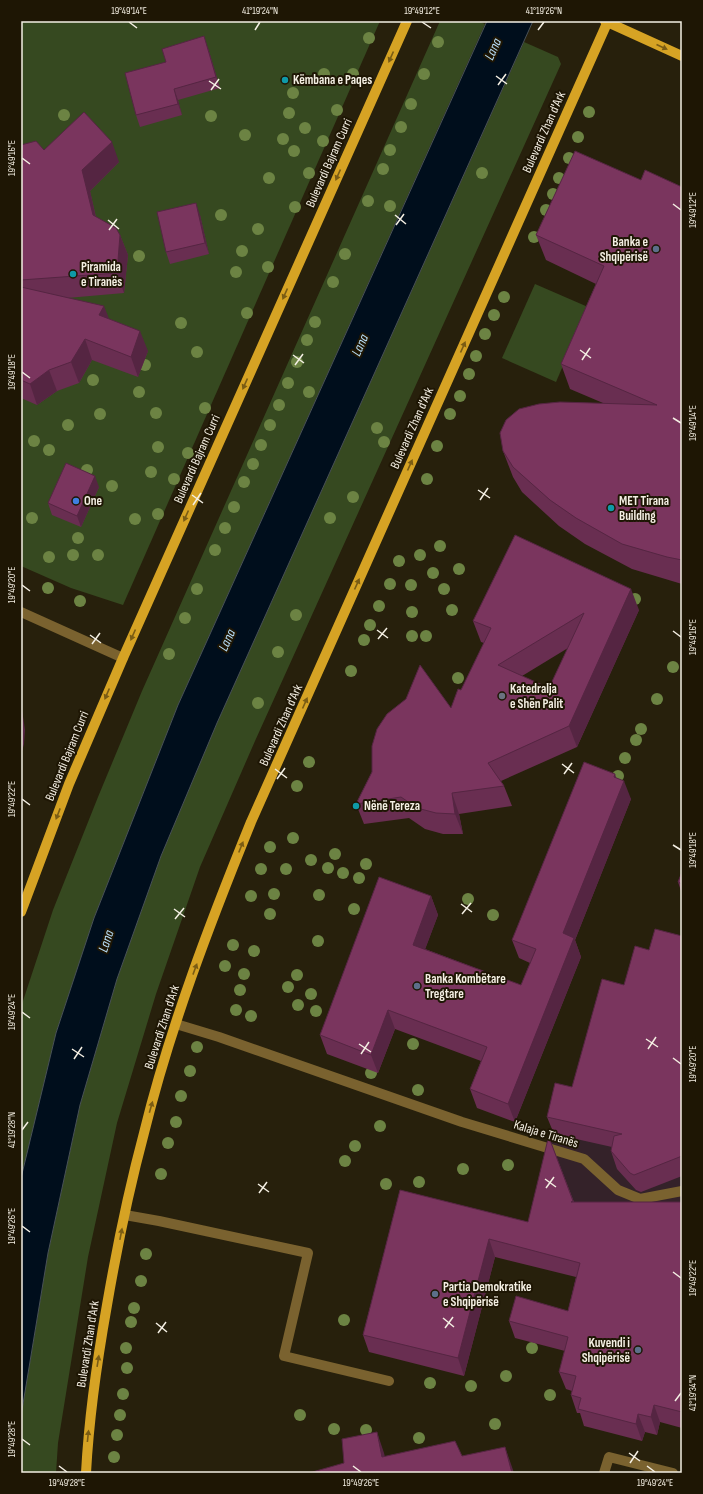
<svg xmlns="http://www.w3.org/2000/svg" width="703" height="1494" viewBox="0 0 703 1494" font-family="'Sofia Sans Condensed',sans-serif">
<rect width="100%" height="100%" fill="#27200c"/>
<path fill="#342229" d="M562,1100L682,1132V1273L529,1238Z"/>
<g fill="#364920">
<path d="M21,21H380L123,605L71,588L21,566Z"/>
<path d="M440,21H478L485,24L178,705L94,918L56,1033L21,1178V1007L53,910L98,797L142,691Z"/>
<path d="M524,42L558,57L561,64L255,741L200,867L156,994L117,1123L88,1257L58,1443L56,1473H21V1416L48,1253L80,1105L117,979L161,856L217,723Z"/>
<path d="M535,284L588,307L556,382L502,358Z"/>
</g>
<path fill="#000e1c" stroke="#495258" d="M487,21H533L217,723L161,856L117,979L80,1105L48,1253L21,1416V1178L56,1033L94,918L178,705Z"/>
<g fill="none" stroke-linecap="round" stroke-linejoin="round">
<g stroke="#7a622f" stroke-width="10">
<path d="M21,612L123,658"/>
<path d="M176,1024L219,1037L462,1122L584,1159L618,1190L640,1199L682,1191"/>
<path d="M125,1215L159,1221L308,1253L284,1356L389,1381"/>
<path d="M604,1473L609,1457L673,1473"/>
</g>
<g stroke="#d6a324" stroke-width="10">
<path d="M605,21L682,56"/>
<path d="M21,912L69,784L123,658L407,21"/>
<path d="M86,1473C89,1416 97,1361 107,1305C117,1247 129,1189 144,1133C170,1027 210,923 251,822L608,21"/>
</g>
</g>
<g fill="#6c8343">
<circle cx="369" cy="38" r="6"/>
<circle cx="438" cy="42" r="6"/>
<circle cx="324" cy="74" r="6"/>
<circle cx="353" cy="74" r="6"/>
<circle cx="424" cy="74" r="6"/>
<circle cx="293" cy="93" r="6"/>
<circle cx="411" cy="104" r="6"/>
<circle cx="337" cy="110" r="6"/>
<circle cx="589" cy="112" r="6"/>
<circle cx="289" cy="113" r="6"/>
<circle cx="64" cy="115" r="6"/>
<circle cx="211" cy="116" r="6"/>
<circle cx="401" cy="127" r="6"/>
<circle cx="305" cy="128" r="6"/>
<circle cx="245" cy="135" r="6"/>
<circle cx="578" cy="137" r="6"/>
<circle cx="283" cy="139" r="6"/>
<circle cx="323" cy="141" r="6"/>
<circle cx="390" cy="150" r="6"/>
<circle cx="294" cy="151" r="6"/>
<circle cx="569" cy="158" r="6"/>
<circle cx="383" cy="169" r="6"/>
<circle cx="309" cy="173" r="6"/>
<circle cx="482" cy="173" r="6"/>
<circle cx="269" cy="178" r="6"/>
<circle cx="559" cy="178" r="6"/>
<circle cx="553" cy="194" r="6"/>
<circle cx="368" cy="201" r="6"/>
<circle cx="390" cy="206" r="6"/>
<circle cx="295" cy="207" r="6"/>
<circle cx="546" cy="210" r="6"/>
<circle cx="221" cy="215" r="6"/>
<circle cx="258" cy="229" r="6"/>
<circle cx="534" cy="237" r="6"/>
<circle cx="242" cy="251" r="6"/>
<circle cx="345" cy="254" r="6"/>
<circle cx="139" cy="256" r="6"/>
<circle cx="268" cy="267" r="6"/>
<circle cx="236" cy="272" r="6"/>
<circle cx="333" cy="282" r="6"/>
<circle cx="504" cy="297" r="6"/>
<circle cx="247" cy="313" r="6"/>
<circle cx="494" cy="315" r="6"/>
<circle cx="315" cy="322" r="6"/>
<circle cx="181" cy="323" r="6"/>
<circle cx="485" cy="334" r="6"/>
<circle cx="307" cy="340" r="6"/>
<circle cx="197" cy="352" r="6"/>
<circle cx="476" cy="356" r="6"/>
<circle cx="297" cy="362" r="6"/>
<circle cx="145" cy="365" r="6"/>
<circle cx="469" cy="374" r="6"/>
<circle cx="93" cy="380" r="6"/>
<circle cx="288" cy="383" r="6"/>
<circle cx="139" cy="392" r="6"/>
<circle cx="309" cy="392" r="6"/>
<circle cx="460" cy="396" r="6"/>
<circle cx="279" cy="405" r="6"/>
<circle cx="205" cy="408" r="6"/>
<circle cx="156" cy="413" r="6"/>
<circle cx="100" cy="414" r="6"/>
<circle cx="450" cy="414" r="6"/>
<circle cx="68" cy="425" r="6"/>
<circle cx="270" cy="425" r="6"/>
<circle cx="377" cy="428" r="6"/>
<circle cx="34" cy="441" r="6"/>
<circle cx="384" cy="442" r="6"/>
<circle cx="261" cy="445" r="6"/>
<circle cx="437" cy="446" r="6"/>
<circle cx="158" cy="447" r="6"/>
<circle cx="49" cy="450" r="6"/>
<circle cx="188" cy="453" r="6"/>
<circle cx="253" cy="464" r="6"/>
<circle cx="87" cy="470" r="6"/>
<circle cx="151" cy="472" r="6"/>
<circle cx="174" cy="479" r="6"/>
<circle cx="427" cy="479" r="6"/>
<circle cx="244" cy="482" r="6"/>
<circle cx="112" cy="486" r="6"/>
<circle cx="353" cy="497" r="6"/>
<circle cx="234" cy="507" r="6"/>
<circle cx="158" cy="514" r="6"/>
<circle cx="32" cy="518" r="6"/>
<circle cx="330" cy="518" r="6"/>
<circle cx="135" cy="519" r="6"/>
<circle cx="225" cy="528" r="6"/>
<circle cx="78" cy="538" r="6"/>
<circle cx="440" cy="546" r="6"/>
<circle cx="215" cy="550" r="6"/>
<circle cx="73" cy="555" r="6"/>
<circle cx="98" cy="555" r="6"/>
<circle cx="420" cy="555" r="6"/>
<circle cx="49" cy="557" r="6"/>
<circle cx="399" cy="561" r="6"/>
<circle cx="459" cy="569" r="6"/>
<circle cx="433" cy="573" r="6"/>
<circle cx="390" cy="584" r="6"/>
<circle cx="411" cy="585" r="6"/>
<circle cx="48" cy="588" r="6"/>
<circle cx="197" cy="589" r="6"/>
<circle cx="444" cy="589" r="6"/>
<circle cx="635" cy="599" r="6"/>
<circle cx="80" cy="601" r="6"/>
<circle cx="379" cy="606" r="6"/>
<circle cx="452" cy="610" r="6"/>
<circle cx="412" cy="612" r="6"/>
<circle cx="296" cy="615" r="6"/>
<circle cx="185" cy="618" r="6"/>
<circle cx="370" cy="625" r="6"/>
<circle cx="412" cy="636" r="6"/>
<circle cx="426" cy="636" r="6"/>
<circle cx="364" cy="640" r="6"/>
<circle cx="278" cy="652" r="6"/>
<circle cx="169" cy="654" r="6"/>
<circle cx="673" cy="667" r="6"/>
<circle cx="351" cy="671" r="6"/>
<circle cx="458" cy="678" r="6"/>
<circle cx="657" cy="699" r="6"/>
<circle cx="258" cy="703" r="6"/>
<circle cx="641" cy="729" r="6"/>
<circle cx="636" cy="740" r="6"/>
<circle cx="625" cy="758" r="6"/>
<circle cx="309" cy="762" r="6"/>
<circle cx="618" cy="776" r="6"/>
<circle cx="297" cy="786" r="6"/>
<circle cx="293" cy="838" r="6"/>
<circle cx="270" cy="847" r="6"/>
<circle cx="335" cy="854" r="6"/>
<circle cx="311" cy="860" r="6"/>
<circle cx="366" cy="864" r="6"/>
<circle cx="328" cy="868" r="6"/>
<circle cx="261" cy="869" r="6"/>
<circle cx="286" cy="869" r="6"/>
<circle cx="343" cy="873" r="6"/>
<circle cx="359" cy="878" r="6"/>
<circle cx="274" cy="894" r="6"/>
<circle cx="319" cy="895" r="6"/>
<circle cx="251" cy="896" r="6"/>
<circle cx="468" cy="899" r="6"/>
<circle cx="354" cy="909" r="6"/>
<circle cx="270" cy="914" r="6"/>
<circle cx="493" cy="915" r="6"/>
<circle cx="318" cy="941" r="6"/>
<circle cx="233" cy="945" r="6"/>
<circle cx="254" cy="951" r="6"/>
<circle cx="225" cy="966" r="6"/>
<circle cx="244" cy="974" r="6"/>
<circle cx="297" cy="975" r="6"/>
<circle cx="288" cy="987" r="6"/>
<circle cx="240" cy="990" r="6"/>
<circle cx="311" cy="994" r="6"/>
<circle cx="298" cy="1005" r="6"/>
<circle cx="236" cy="1010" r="6"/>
<circle cx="316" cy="1011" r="6"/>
<circle cx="251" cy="1016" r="6"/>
<circle cx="413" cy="1044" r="6"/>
<circle cx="197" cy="1047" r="6"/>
<circle cx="190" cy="1071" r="6"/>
<circle cx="371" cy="1073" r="6"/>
<circle cx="418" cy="1090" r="6"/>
<circle cx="181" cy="1096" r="6"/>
<circle cx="176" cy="1122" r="6"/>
<circle cx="380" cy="1126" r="6"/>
<circle cx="168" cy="1143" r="6"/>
<circle cx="355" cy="1146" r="6"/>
<circle cx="345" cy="1161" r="6"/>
<circle cx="508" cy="1165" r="6"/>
<circle cx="463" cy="1169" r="6"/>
<circle cx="161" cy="1174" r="6"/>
<circle cx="419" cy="1182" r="6"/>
<circle cx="386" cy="1184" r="6"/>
<circle cx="146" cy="1254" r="6"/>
<circle cx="141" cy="1281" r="6"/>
<circle cx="134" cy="1308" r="6"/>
<circle cx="344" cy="1320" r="6"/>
<circle cx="131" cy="1322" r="6"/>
<circle cx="126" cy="1348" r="6"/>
<circle cx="532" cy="1348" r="6"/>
<circle cx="127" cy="1368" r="6"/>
<circle cx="506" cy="1376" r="6"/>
<circle cx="430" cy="1383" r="6"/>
<circle cx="471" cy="1386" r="6"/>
<circle cx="123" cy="1394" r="6"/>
<circle cx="550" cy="1395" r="6"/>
<circle cx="120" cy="1415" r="6"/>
<circle cx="300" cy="1415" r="6"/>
<circle cx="495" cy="1424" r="6"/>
<circle cx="334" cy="1429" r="6"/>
<circle cx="366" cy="1430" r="6"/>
<circle cx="117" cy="1435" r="6"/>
<circle cx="419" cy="1438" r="6"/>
<circle cx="114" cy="1457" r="6"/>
</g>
<g fill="#692e51" fill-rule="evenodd">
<path d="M208,48L220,88L178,100L182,115L140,127L136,115L166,62Z"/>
<path d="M21,145L44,150L119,162L90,191L96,217L120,235L128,255L124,293L67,298L109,319L148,351L138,377L92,360L79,383L57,391L37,405L21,398Z"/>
<path d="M641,180L682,187V584L632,569L585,544L559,526L522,492L513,477L503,451L603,403L570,389L561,364L596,284L546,260L536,235Z"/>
<path d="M200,215L209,254L170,264L166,252Z"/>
<path d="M99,487L81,527L52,515L48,503Z"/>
<path d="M639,610L577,747L501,781L504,786L512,806L459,814L463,834H443L425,829L409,818L364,824L356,804L372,772L451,708L461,690L484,643L481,642L473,621ZM568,648L549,688L522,676L527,673Z"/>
<path d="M616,778L631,799L575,940L581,957L515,1122L477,1108L470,1089L481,1061L395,1029L378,1073L327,1054L320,1035L431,896L438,915L425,949L521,985L530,963L519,958L512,940Z"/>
<path d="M682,872V894L678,882Z"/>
<path d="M682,936V1176L641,1192L636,1190L617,1169L611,1151L612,1147L554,1134L547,1117L572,1087L624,985L649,950Z"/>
<path d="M550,1140L574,1202H682V1428L660,1422L657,1435L645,1432L642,1441L584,1426L580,1413H577L571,1395L572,1391L566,1389L559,1372L565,1351L515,1338L509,1321L568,1311L576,1277L495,1257L464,1376L369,1352L363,1335L400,1190L528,1222Z"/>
</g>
<g fill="#552542">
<path d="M204,36L208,48L220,88L216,77Z"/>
<path d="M174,89L178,100L182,115L178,104Z"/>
<path d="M112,142L119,162L90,191L100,236L93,215L82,170Z"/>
<path d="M196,203L200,215L209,254L205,243Z"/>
<path d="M120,235L128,255L124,293L117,273Z"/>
<path d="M104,306L112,326L99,315Z"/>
<path d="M140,331L148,351L138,377L131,357Z"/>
<path d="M85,339L92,360L79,383L71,362Z"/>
<path d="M49,370L57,391L37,405L30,384Z"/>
<path d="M95,476L99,487L81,527L77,516Z"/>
<path d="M631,589L639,610L577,747L569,726Z"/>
<path d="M21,706L22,710L25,730L24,744L21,755Z"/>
<path d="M615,774L620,789L624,781L631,799L575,940L581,957L515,1122L508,1104L563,933Z"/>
<path d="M452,793L459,814L463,834L455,814Z"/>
<path d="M431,896L438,915L420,963L413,945Z"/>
<path d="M388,1010L395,1029L378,1073L371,1055Z"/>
<path d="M489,1239L495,1257L464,1376L458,1358Z"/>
<path d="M654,1405L660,1422L657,1435L651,1417Z"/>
<path d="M638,1414L645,1432L642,1441L636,1424Z"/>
<path d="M377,1432L384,1453L389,1473L382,1457Z"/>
<path d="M505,1447L512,1467L514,1473H512Z"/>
</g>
<g fill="#7a355e" stroke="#552542" fill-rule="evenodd">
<path d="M204,36L216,77L174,89L178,104L136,115L125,73L166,62L162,49Z"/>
<path d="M84,112L112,142L82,170L93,215L116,228L120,235L117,273L21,280V145L36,141L44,150Z"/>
<path d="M575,151L641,180L645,170L682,187V560L667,557L622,544L576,518L550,500L513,467L503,451L500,433L506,420L519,409L539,404L560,402L657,405L561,364L604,266L536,235Z"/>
<path d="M196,203L205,243L166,252L157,212Z"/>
<path d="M21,287L104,306L99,315L140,331L131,357L85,339L71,362L49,370L30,384L21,380Z"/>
<path d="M66,463L95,476L77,516L48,503Z"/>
<path d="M515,535L631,589L569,726L488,763L504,786L452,793L455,814L436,813L417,808L401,797L356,804L372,772V746L377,729L387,714L406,699L420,665L451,708L458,689L461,690L491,628L473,621ZM584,613L549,688L498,665Z"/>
<path d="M584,762L615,774L614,777L624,781L563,933L574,938L508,1104L470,1089L487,1047L388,1010L371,1055L320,1035L379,877L431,896L413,945L521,985L536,949L512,940Z"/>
<path d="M682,872V884L678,882Z"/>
<path d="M655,929L682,936V1156L634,1175L630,1173L611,1151L614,1136L622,1134L547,1117L555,1083L572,1087L602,979L624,985L635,946L649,950Z"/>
<path d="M548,1139L550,1140L573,1201L571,1202H682V1412L654,1405L651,1417L638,1414L636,1424L578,1409L581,1398L571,1395L576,1376L559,1372L568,1337L509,1321L516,1296L568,1311L580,1263L489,1239L458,1358L363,1335L400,1190L528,1222Z"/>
<path d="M377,1432L382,1457L455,1441L462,1456L505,1447L512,1473H309L344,1463L342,1439Z"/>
</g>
<defs><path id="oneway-solid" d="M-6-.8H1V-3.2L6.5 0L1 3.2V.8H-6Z"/></defs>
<g fill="#7a5c14">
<use href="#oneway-solid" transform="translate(662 47) rotate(24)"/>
<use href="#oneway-solid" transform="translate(391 57) rotate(114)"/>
<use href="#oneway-solid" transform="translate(338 175) rotate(114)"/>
<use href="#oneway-solid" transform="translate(285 294) rotate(114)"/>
<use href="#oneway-solid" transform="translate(463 347) rotate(-66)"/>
<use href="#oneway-solid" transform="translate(245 384) rotate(114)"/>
<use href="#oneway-solid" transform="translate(410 465) rotate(-66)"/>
<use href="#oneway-solid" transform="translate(186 516) rotate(114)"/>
<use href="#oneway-solid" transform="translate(357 584) rotate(-66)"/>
<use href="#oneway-solid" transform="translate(133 635) rotate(114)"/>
<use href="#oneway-solid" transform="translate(107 694) rotate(113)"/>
<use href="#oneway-solid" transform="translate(305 703) rotate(-66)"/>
<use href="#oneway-solid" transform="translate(58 814) rotate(111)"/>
<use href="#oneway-solid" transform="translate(241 847) rotate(-68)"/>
<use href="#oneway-solid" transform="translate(195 969) rotate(-70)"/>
<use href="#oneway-solid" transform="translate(151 1107) rotate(-74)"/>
<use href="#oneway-solid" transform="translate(121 1234) rotate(-79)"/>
<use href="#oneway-solid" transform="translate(98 1361) rotate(-81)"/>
<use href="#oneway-solid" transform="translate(88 1436) rotate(-84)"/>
</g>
<path fill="none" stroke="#f4efe3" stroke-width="1.5" d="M129,22L137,28M422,22L431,28M255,30L260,22M538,30L544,22M496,76L507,84M209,81L221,89M498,85L506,74M211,90L219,79M22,158L30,164M673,204L681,210M395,215L406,224M108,220L119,229M396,225L404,214M109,230L117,219M580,350L591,358M293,355L304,363M582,360L590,348M295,365L303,354M22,372L30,378M673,418L681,423M478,490L490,498M192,495L203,503M480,500L488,488M193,505L201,493M22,585L30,591M377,630L388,638M673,631L681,637M90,635L101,643M378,639L387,628M92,644L100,633M562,764L574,773M275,769L287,778M564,774L572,763M277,779L285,768M22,799L30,805M673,845L681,850M461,904L472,912M174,909L185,917M462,914L471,903M175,919L184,908M22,1012L30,1018M646,1039L658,1047M359,1044L371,1052M72,1049L84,1057M648,1049L656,1037M361,1054L369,1042M673,1058L681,1064M74,1059L82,1047M22,1130L28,1122M545,1179L556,1187M258,1184L269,1192M546,1188L554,1177M259,1193L267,1182M22,1226L30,1232M673,1272L681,1278M443,1318L454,1327M156,1323L167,1332M445,1328L453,1317M158,1333L166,1322M675,1401L681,1393M22,1439L30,1445M629,1453L640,1461M630,1463L638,1451M59,1466L67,1472M353,1466L361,1472M647,1466L655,1472"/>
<g fill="#0f9aa8" stroke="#1e1604" stroke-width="1.5">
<circle cx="285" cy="80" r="4"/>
<circle cx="73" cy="274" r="4"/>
<circle cx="611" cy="508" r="4"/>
<circle cx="356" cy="806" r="4"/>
</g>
<g fill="#5c6f8a" stroke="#1e1604" stroke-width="1.5">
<circle cx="656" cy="249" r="4"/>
<circle cx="417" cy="986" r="4"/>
<circle cx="435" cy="1294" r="4"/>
<circle cx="638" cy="1350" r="4"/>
</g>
<circle fill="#3f7fe0" stroke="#1e1604" stroke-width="1.5" cx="76" cy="501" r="4"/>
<circle fill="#6b7280" stroke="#1e1604" stroke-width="1.5" cx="502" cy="696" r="4"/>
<g text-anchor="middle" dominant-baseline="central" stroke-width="4" stroke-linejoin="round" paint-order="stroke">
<g font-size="13" font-weight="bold" fill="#f4efe3" stroke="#1e1604" text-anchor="start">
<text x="293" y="80">Këmbana e Paqes</text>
<text x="648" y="242" text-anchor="end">Banka e<tspan x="648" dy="15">Shqipërisë</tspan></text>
<text x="81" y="267">Piramida<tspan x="81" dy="15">e Tiranës</tspan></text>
<text x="84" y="501">One</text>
<text x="619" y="501">MET Tirana<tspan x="619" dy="15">Building</tspan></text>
<text x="510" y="689">Katedralja<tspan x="510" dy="15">e Shën Palit</tspan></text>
<text x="364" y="806">Nënë Tereza</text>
<text x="425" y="979">Banka Kombëtare<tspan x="425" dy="15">Tregtare</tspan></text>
<text x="443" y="1287">Partia Demokratike<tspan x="443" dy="15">e Shqipërisë</tspan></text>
<text x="630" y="1343" text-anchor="end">Kuvendi i<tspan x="630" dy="15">Shqipërisë</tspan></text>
</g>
<g font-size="13" fill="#f4efe3" stroke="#1e1604">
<text transform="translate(544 132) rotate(-66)">Bulevardi Zhan d'Ark</text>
<text transform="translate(329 163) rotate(-66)">Bulevardi Bajram Curri</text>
<text transform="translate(412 428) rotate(-66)">Bulevardi Zhan d'Ark</text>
<text transform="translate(197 459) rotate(-66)">Bulevardi Bajram Curri</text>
<text transform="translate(281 725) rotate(-66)">Bulevardi Zhan d'Ark</text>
<text transform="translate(67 756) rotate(-68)">Bulevardi Bajram Curri</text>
<text transform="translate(162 1027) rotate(-72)">Bulevardi Zhan d'Ark</text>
<text transform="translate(546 1134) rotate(17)">Kalaja e Tiranës</text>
<text transform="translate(88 1344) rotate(-81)">Bulevardi Zhan d'Ark</text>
</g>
<g font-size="14" font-style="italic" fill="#bae1fc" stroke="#1e1604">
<text transform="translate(493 49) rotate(-66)">Lana</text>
<text transform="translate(360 345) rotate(-66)">Lana</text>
<text transform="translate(227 640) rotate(-66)">Lana</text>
<text transform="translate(106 941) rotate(-72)">Lana</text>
</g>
</g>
<rect width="703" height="1494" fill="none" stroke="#1e1604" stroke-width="44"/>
<rect x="22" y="22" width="659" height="1450" fill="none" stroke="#f4efe3" stroke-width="1.5"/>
<g font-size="10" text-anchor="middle" fill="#f4efe3">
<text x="129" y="14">19°49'14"E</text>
<text x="260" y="14">41°19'24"N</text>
<text x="422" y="14">19°49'12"E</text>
<text x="544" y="14">41°19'26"N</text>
<text transform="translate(11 158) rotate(-90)" y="4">19°49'16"E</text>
<text transform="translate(692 210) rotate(-90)" y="4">19°49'12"E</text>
<text transform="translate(11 372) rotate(-90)" y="4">19°49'18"E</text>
<text transform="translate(692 423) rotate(-90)" y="4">19°49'14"E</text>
<text transform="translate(11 585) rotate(-90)" y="4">19°49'20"E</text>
<text transform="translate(692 637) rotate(-90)" y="4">19°49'16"E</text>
<text transform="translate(11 799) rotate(-90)" y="4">19°49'22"E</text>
<text transform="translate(692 850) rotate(-90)" y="4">19°49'18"E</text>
<text transform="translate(11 1012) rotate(-90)" y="4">19°49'24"E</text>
<text transform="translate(692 1064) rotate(-90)" y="4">19°49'20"E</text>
<text transform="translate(11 1130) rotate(-90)" y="4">41°19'28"N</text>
<text transform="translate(11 1226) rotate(-90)" y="4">19°49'26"E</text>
<text transform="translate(692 1278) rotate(-90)" y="4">19°49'22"E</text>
<text transform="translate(692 1393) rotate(-90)" y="4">41°19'34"N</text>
<text transform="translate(11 1439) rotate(-90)" y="4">19°49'28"E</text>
<text x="67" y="1486">19°49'28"E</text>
<text x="361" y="1486">19°49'26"E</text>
<text x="655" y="1486">19°49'24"E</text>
</g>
</svg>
